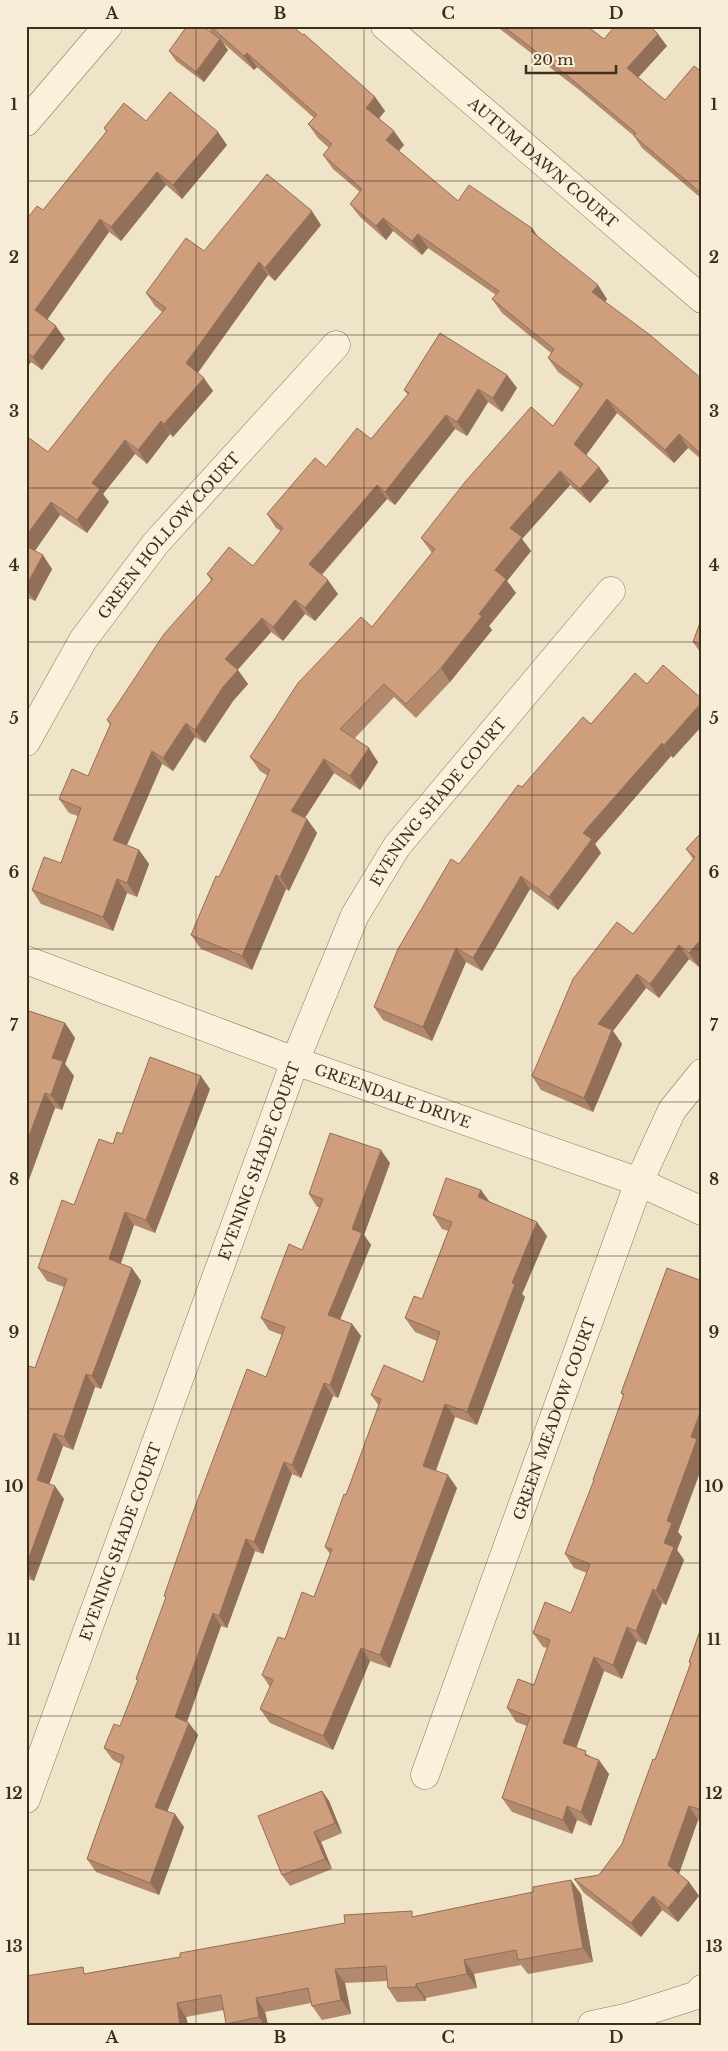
<svg xmlns="http://www.w3.org/2000/svg" width="728" height="2051" viewBox="0 0 728 2051" font-family="'Libre Baskerville',serif">
<rect width="100%" height="100%" fill="#f0e4c8"/>
<g fill="none" stroke-linecap="round" stroke-linejoin="round">
<defs>
<g id="minor">
<path id="s1" d="M385,26L702,299"/>
<path d="M26,122L108,26"/>
<path id="s2" d="M26,742L83,640L156,543L336,345"/>
<path id="s3" d="M26,960L295,1061L639,1182L702,1211"/>
<path id="s4" d="M425,1775L639,1182L672,1110L702,1073"/>
<path id="s5" d="M26,1799L295,1061L355,915L397,846L611,591"/>
<path d="M592,2025L625,2018L697,1995L702,1989"/>
</g>
</defs>
<use href="#minor" stroke="#8d765c" stroke-width="29"/>
<use href="#minor" stroke="#faf1dc" stroke-width="28"/>
</g>
<g fill="#b2896c">
<path d="M207,26H292L375,97L385,111L379,118L404,145L399,151L458,201L538,237L607,299L605,302L702,379V460L688,448L674,463L617,413L586,455L599,467L609,481L590,503L570,485L522,539L531,551L507,581L516,593L489,626L492,630L450,682L416,718L394,697L354,739L378,762L360,790L334,773L305,818L307,819L317,833L289,891L286,889L252,970L201,949L191,935L268,776L260,771L250,757L372,627L432,553L421,538L553,426L580,388L558,372L548,358L551,353L502,313L492,299L496,295L428,248L422,255L393,231L386,240L360,217L350,204L360,192L333,169L323,155L329,148L318,138L308,124L314,118L257,67L254,70L223,43L228,50L204,82L176,61L169,51L212,33Z"/>
<path d="M496,26H587L604,39L667,46L638,77L665,100L702,72V199L642,148L634,136L578,89Z"/>
<path d="M146,121L227,145L182,199L166,185L121,241L109,232L47,320L65,339L42,370L31,362L26,368V220L43,210L106,132L104,128Z"/>
<path d="M321,225L275,281L268,275L198,373L213,391L173,437L170,434L147,464L135,454L103,494L109,502L87,533L60,515L35,551L52,569L35,601L26,597V442L48,452L162,312L155,306L146,293L204,251Z"/>
<path d="M507,375L517,388L502,412L488,402L467,436L455,429L395,505L387,499L322,575L338,594L315,621L305,614L283,641L271,632L237,670L248,684L233,701L205,743L195,737L173,771L162,764L127,845L139,850L149,864L137,897L127,893L113,931L41,904L32,890L61,863L78,816L69,813L59,799L88,776L110,725L107,720L211,580L207,574L253,566L281,531L276,528L267,514L326,467L371,439L408,395L404,390Z"/>
<path d="M702,617V653L700,652L693,642Z"/>
<path d="M635,673L673,758L671,756L595,844L601,853L558,910L530,889L482,971L466,962L432,1041L383,1020L374,1007L459,864L522,787L591,724Z"/>
<path d="M702,832V963L699,967L689,959L659,998L646,988L613,1031L622,1044L593,1112L541,1090L532,1076L633,934L693,859L686,849Z"/>
<path d="M26,1010L65,1023L75,1038L65,1064L74,1076L62,1110L55,1108L27,1185Z"/>
<path d="M210,1089L155,1233L134,1225L120,1264L141,1281L101,1389L95,1387L73,1450L63,1446L49,1485L64,1499L34,1581L26,1578V1365L35,1368L64,1287L47,1281L38,1268L74,1205L113,1144L122,1134Z"/>
<path d="M390,1163L364,1235L371,1245L340,1319L352,1324L361,1336L338,1398L333,1396L301,1478L292,1474L263,1554L255,1551L227,1628L221,1626L187,1722L198,1735L167,1811L184,1827L159,1895L96,1872L87,1859L121,1764L113,1760L104,1748L120,1726L138,1681L136,1679L166,1598L164,1596L266,1377L282,1335L269,1330L261,1318L302,1250L320,1207H317L309,1194Z"/>
<path d="M481,1190L490,1202L547,1236L522,1294L525,1297L477,1425L455,1417L436,1471L457,1488L390,1668L370,1661L333,1750L270,1723L260,1709L270,1687L262,1675L314,1597L330,1554L325,1547L346,1495L379,1406L371,1395L423,1382L437,1341L415,1332L405,1318L422,1299L448,1231L442,1229L433,1215Z"/>
<path d="M667,1268L678,1532L682,1537L677,1550L684,1560L666,1605L662,1603L646,1645L637,1641L622,1679L604,1671L576,1748L590,1756L609,1774L591,1826L577,1820L572,1834L512,1812L502,1798L527,1726L516,1722L507,1708L534,1685L547,1648L543,1647L533,1633L571,1613L587,1573L574,1568L565,1554L594,1481L593,1480L623,1396L621,1393Z"/>
<path d="M702,1625V1821L698,1820L679,1874L689,1882L699,1896L678,1922L662,1910L641,1937L584,1893L574,1879L599,1875L622,1844L655,1760L690,1664L689,1662Z"/>
<path d="M322,1791L329,1801L342,1833L321,1842L332,1869L290,1886L282,1875Z"/>
<path d="M581,1894L593,1962L528,1974L521,1965L474,1974L477,1988L426,1998V2001L397,2002L388,1988L387,1981L345,1983L351,2014L322,2020L312,2006L311,2003L265,2012L268,2025H227L224,2010L186,2017L188,2025H26L87,1973L415,1916Z"/>
</g>
<g fill="#916f58">
<path d="M658,34L667,46L636,80L627,68Z"/>
<path d="M220,39L228,50L204,82L196,72Z"/>
<path d="M247,53L257,67L254,70L244,56Z"/>
<path d="M375,97L385,111L376,122L366,108Z"/>
<path d="M394,131L404,145L396,154L386,140Z"/>
<path d="M218,132L227,145L182,199L173,185Z"/>
<path d="M157,172L166,185L121,241L111,227Z"/>
<path d="M312,211L321,225L275,281L265,268Z"/>
<path d="M383,218L393,231L386,240L376,226Z"/>
<path d="M100,219L109,232L44,324L35,310Z"/>
<path d="M533,229L542,243L531,231Z"/>
<path d="M418,234L428,248L422,255L412,241Z"/>
<path d="M259,262L268,275L195,376L186,363Z"/>
<path d="M598,285L607,299L602,306L592,292Z"/>
<path d="M56,326L65,339L42,370L33,357Z"/>
<path d="M26,355L31,362L26,368Z"/>
<path d="M507,375L517,388L502,412L493,398Z"/>
<path d="M204,378L213,391L173,437L164,424Z"/>
<path d="M478,389L488,402L467,436L457,422Z"/>
<path d="M607,399L617,413L584,458L574,444Z"/>
<path d="M446,415L455,429L395,505L385,492Z"/>
<path d="M161,421L170,434L147,464L138,450Z"/>
<path d="M679,434L688,448L674,463L665,450Z"/>
<path d="M125,440L135,454L103,494L109,502L87,533L77,520L92,483Z"/>
<path d="M599,467L609,481L590,503L580,489Z"/>
<path d="M560,471L570,485L522,539L531,551L507,581L516,593L489,626L492,630L450,682L441,668L479,614L510,528Z"/>
<path d="M377,485L387,499L318,578L309,564Z"/>
<path d="M51,502L60,515L30,557L26,551V536Z"/>
<path d="M43,555L52,569L35,601L26,589V586Z"/>
<path d="M328,580L338,594L315,621L305,608Z"/>
<path d="M295,600L305,614L283,641L273,627Z"/>
<path d="M262,618L271,632L235,673L225,659Z"/>
<path d="M238,670L248,684L233,701L205,743L195,730L223,687Z"/>
<path d="M702,702V726L673,758L664,745Z"/>
<path d="M186,723L195,737L173,771L163,758Z"/>
<path d="M662,743L671,756L595,844L601,853L558,910L549,897L583,833Z"/>
<path d="M369,748L378,762L360,790L350,776Z"/>
<path d="M152,751L162,764L123,854L113,840Z"/>
<path d="M324,759L334,773L300,825L291,811Z"/>
<path d="M307,819L317,833L289,891L280,877Z"/>
<path d="M139,850L149,864L137,897L127,883Z"/>
<path d="M276,875L286,889L252,970L242,956Z"/>
<path d="M521,876L530,889L482,971L473,958Z"/>
<path d="M117,879L127,893L113,931L103,917Z"/>
<path d="M702,938V963L699,967L689,953Z"/>
<path d="M679,945L689,959L659,998L650,984Z"/>
<path d="M456,948L466,962L432,1041L423,1027Z"/>
<path d="M637,974L646,988L613,1031L622,1044L593,1112L584,1098L598,1024Z"/>
<path d="M65,1023L75,1038L65,1064L74,1076L62,1110L51,1095L52,1058Z"/>
<path d="M201,1076L210,1089L155,1233L146,1220Z"/>
<path d="M45,1093L55,1108L27,1185L26,1144Z"/>
<path d="M381,1150L390,1163L364,1235L371,1245L337,1327L328,1315L352,1229Z"/>
<path d="M481,1190L490,1203L478,1197Z"/>
<path d="M125,1212L134,1225L118,1272L109,1259Z"/>
<path d="M537,1222L547,1236L522,1294L525,1297L477,1425L467,1412L512,1283Z"/>
<path d="M132,1268L141,1281L101,1389L92,1376Z"/>
<path d="M352,1324L361,1336L338,1398L330,1385Z"/>
<path d="M86,1374L95,1387L73,1450L64,1437Z"/>
<path d="M324,1383L333,1396L301,1478L292,1465Z"/>
<path d="M445,1404L455,1417L432,1480L423,1466Z"/>
<path d="M702,1407V1467L678,1532L682,1537L677,1550L684,1560L666,1605L656,1591L667,1521L691,1437Z"/>
<path d="M54,1433L63,1446L46,1493L37,1480Z"/>
<path d="M284,1462L292,1474L263,1554L254,1542Z"/>
<path d="M448,1475L457,1488L390,1668L380,1655Z"/>
<path d="M55,1486L64,1499L34,1581L26,1569V1566Z"/>
<path d="M246,1539L255,1551L227,1628L219,1616Z"/>
<path d="M653,1589L662,1603L646,1645L636,1631Z"/>
<path d="M213,1613L221,1626L184,1730L175,1717Z"/>
<path d="M627,1627L637,1641L622,1679L613,1665Z"/>
<path d="M361,1648L370,1661L333,1750L323,1736Z"/>
<path d="M594,1657L604,1671L573,1757L563,1743Z"/>
<path d="M189,1723L198,1735L164,1820L155,1807Z"/>
<path d="M599,1760L609,1774L591,1826L581,1812Z"/>
<path d="M322,1791L329,1801L342,1833L335,1823Z"/>
<path d="M567,1806L577,1820L572,1834L563,1820Z"/>
<path d="M689,1806L698,1820L677,1879L668,1865Z"/>
<path d="M175,1814L184,1827L159,1895L150,1883Z"/>
<path d="M314,1832L321,1842L332,1869L325,1859Z"/>
<path d="M571,1880L581,1894L593,1962L583,1948Z"/>
<path d="M689,1882L699,1896L678,1922L668,1908Z"/>
<path d="M653,1896L662,1910L641,1937L631,1923Z"/>
<path d="M464,1960L474,1974L477,1988L467,1974Z"/>
<path d="M335,1969L345,1983L351,2014L341,2000Z"/>
<path d="M416,1984L426,1998V2001L416,1987Z"/>
<path d="M256,1998L265,2012L268,2025H264L259,2017Z"/>
<path d="M177,2003L186,2017L188,2025H180Z"/>
</g>
<g fill="#cf9f7d" stroke="#916f58">
<path d="M187,26H203L220,39L196,72L169,51Z"/>
<path d="M210,26H292L303,35L304,34L375,97L366,108L394,131L386,140L458,201L469,185L533,229L531,231L598,285L592,292L650,335L702,379V455L679,434L665,450L607,399L574,444L599,467L580,489L560,471L510,528L522,537L495,570L506,579L479,614L482,616L441,668L406,704L384,684L340,729L369,748L350,776L324,759L291,811L307,819L280,877L276,875L242,956L191,935L216,876L219,877L270,770L250,757L298,683L361,617L372,627L435,549L421,538L465,482L531,407L553,426L583,384L548,358L554,349L492,299L499,291L418,234L412,241L383,218L376,226L350,204L362,189L323,155L332,144L308,124L317,115L247,53L244,56Z"/>
<path d="M503,26H587L604,39L615,26H650L658,34L627,68L665,100L694,66L702,72V194L634,136L636,133L569,77Z"/>
<path d="M170,92L218,132L173,185L157,172L111,227L100,219L35,310L56,326L33,357L26,352V220L37,206L43,210L107,131L104,128L124,103L146,121Z"/>
<path d="M267,174L312,211L265,268L259,262L186,363L204,378L164,424L161,421L138,450L125,440L92,483L100,489L77,520L51,502L26,536V442L29,438L48,452L110,373L166,308L146,293L186,238L204,251Z"/>
<path d="M440,333L507,375L493,398L478,389L457,422L446,415L385,492L377,485L309,564L328,580L305,608L295,600L273,627L262,618L225,659L238,670L223,687L195,730L186,723L163,758L152,751L113,840L139,850L127,883L117,879L103,917L32,890L44,857L61,863L81,808L59,799L72,769L88,776L111,723L107,720L164,634L213,579L207,574L229,547L253,566L283,528L267,514L315,458L326,467L357,428L371,439L409,393L404,390Z"/>
<path d="M26,546L43,555L26,586Z"/>
<path d="M702,617V645L693,642Z"/>
<path d="M663,665L702,699V702L664,745L662,743L583,833L592,839L549,897L521,876L473,958L456,948L423,1027L374,1007L398,949L451,859L459,864L518,785L522,787L583,717L591,724L635,673L647,684Z"/>
<path d="M702,832V938L689,953L679,945L650,984L637,974L598,1024L612,1030L584,1098L532,1076L573,979L617,922L633,934L695,857L686,849Z"/>
<path d="M26,1010L65,1023L52,1058L63,1061L51,1095L45,1093L26,1144Z"/>
<path d="M150,1057L201,1076L146,1220L125,1212L109,1259L132,1268L92,1376L86,1374L64,1437L54,1433L37,1480L55,1486L26,1566V1365L35,1368L67,1279L38,1268L62,1200L74,1205L99,1139L113,1144L117,1132L122,1134Z"/>
<path d="M330,1133L381,1150L352,1229L362,1233L328,1315L352,1324L330,1385L324,1383L292,1465L284,1462L254,1542L246,1539L219,1616L213,1613L175,1717L189,1723L155,1807L175,1814L150,1883L87,1859L124,1756L104,1748L114,1724L120,1726L138,1680L136,1679L166,1597L164,1596L191,1518L247,1369L266,1377L285,1327L261,1318L289,1244L302,1250L323,1199L309,1194Z"/>
<path d="M446,1178L481,1190L478,1197L537,1222L512,1283L515,1284L467,1412L445,1404L423,1466L448,1475L380,1655L361,1648L323,1736L260,1709L273,1680L262,1675L278,1637L285,1639L302,1592L314,1597L332,1549L325,1547L344,1494L346,1495L381,1399L371,1395L384,1365L423,1382L440,1332L405,1318L414,1296L422,1299L452,1222L433,1215Z"/>
<path d="M667,1268L702,1281V1407L691,1437L697,1439L667,1521L672,1523L664,1543L674,1547L656,1591L653,1589L636,1631L627,1627L613,1665L594,1657L563,1743L586,1751L585,1755L599,1760L581,1812L567,1806L563,1820L502,1798L530,1717L507,1708L518,1679L534,1685L550,1640L533,1633L545,1602L571,1613L590,1564L565,1554L594,1480H593L624,1394L621,1393Z"/>
<path d="M702,1625V1810L689,1806L668,1865L689,1882L668,1908L653,1896L631,1923L574,1879L599,1875L622,1844L653,1759L655,1760L691,1663L689,1662Z"/>
<path d="M322,1791L335,1823L314,1832L325,1859L282,1875L258,1816Z"/>
<path d="M571,1880L583,1948L518,1960L516,1950L464,1960L467,1974L416,1984V1987L388,1988L386,1966L335,1969L341,2000L312,2006L308,1988L256,1998L259,2017L226,2024L221,1995L177,2003L180,2025H26V1976L83,1967L84,1974L180,1957V1953L345,1923L344,1915L412,1911V1917L533,1892V1887Z"/>
</g>
<path fill="none" stroke="#3d2e20" stroke-width="1" stroke-opacity="0.55" d="M196,26V2025M364,26V2025M532,26V2025M26,181H702M26,335H702M26,488H702M26,642H702M26,795H702M26,949H702M26,1102H702M26,1256H702M26,1409H702M26,1563H702M26,1716H702M26,1870H702"/>
<g text-anchor="middle" dominant-baseline="central" stroke-width="4.5" stroke-linejoin="round" paint-order="stroke">
<g font-size="15" fill="#3d2e20" stroke="#f7eed8">
<text stroke="none"><textPath href="#s1" startOffset="209">AUTUM DAWN COURT</textPath></text>
<text stroke="none"><textPath href="#s2" startOffset="252">GREEN HOLLOW COURT</textPath></text>
<text stroke="none"><textPath href="#s5" startOffset="1084">EVENING SHADE COURT</textPath></text>
<text stroke="none"><textPath href="#s3" startOffset="391">GREENDALE DRIVE</textPath></text>
<text stroke="none"><textPath href="#s5" startOffset="679">EVENING SHADE COURT</textPath></text>
<text stroke="none"><textPath href="#s4" startOffset="379">GREEN MEADOW COURT</textPath></text>
<text stroke="none"><textPath href="#s5" startOffset="274">EVENING SHADE COURT</textPath></text>
</g>
</g>
<rect width="728" height="2051" fill="none" stroke="#f7eed8" stroke-width="55"/>
<path d="M526 65v8h90v-8" fill="none" stroke="#3d2e20" stroke-width="2.5"/>
<text x="533" y="65" font-size="15" fill="#3d2e20" stroke="#f7eed8" stroke-width="4" paint-order="stroke">20 m</text>
<rect x="28" y="28" width="672" height="1996" fill="none" stroke="#3d2e20" stroke-width="2"/>
<g font-size="16" text-anchor="middle" font-weight="bold" fill="#3d2e20">
<text x="112" y="19">A</text>
<text x="280" y="19">B</text>
<text x="448" y="19">C</text>
<text x="616" y="19">D</text>
<text x="14" y="110">1</text>
<text x="714" y="110">1</text>
<text x="14" y="263">2</text>
<text x="714" y="263">2</text>
<text x="14" y="417">3</text>
<text x="714" y="417">3</text>
<text x="14" y="571">4</text>
<text x="714" y="571">4</text>
<text x="14" y="724">5</text>
<text x="714" y="724">5</text>
<text x="14" y="878">6</text>
<text x="714" y="878">6</text>
<text x="14" y="1031">7</text>
<text x="714" y="1031">7</text>
<text x="14" y="1185">8</text>
<text x="714" y="1185">8</text>
<text x="14" y="1338">9</text>
<text x="714" y="1338">9</text>
<text x="14" y="1492">10</text>
<text x="714" y="1492">10</text>
<text x="14" y="1645">11</text>
<text x="714" y="1645">11</text>
<text x="14" y="1799">12</text>
<text x="714" y="1799">12</text>
<text x="14" y="1952">13</text>
<text x="714" y="1952">13</text>
<text x="112" y="2043">A</text>
<text x="280" y="2043">B</text>
<text x="448" y="2043">C</text>
<text x="616" y="2043">D</text>
</g>
</svg>
